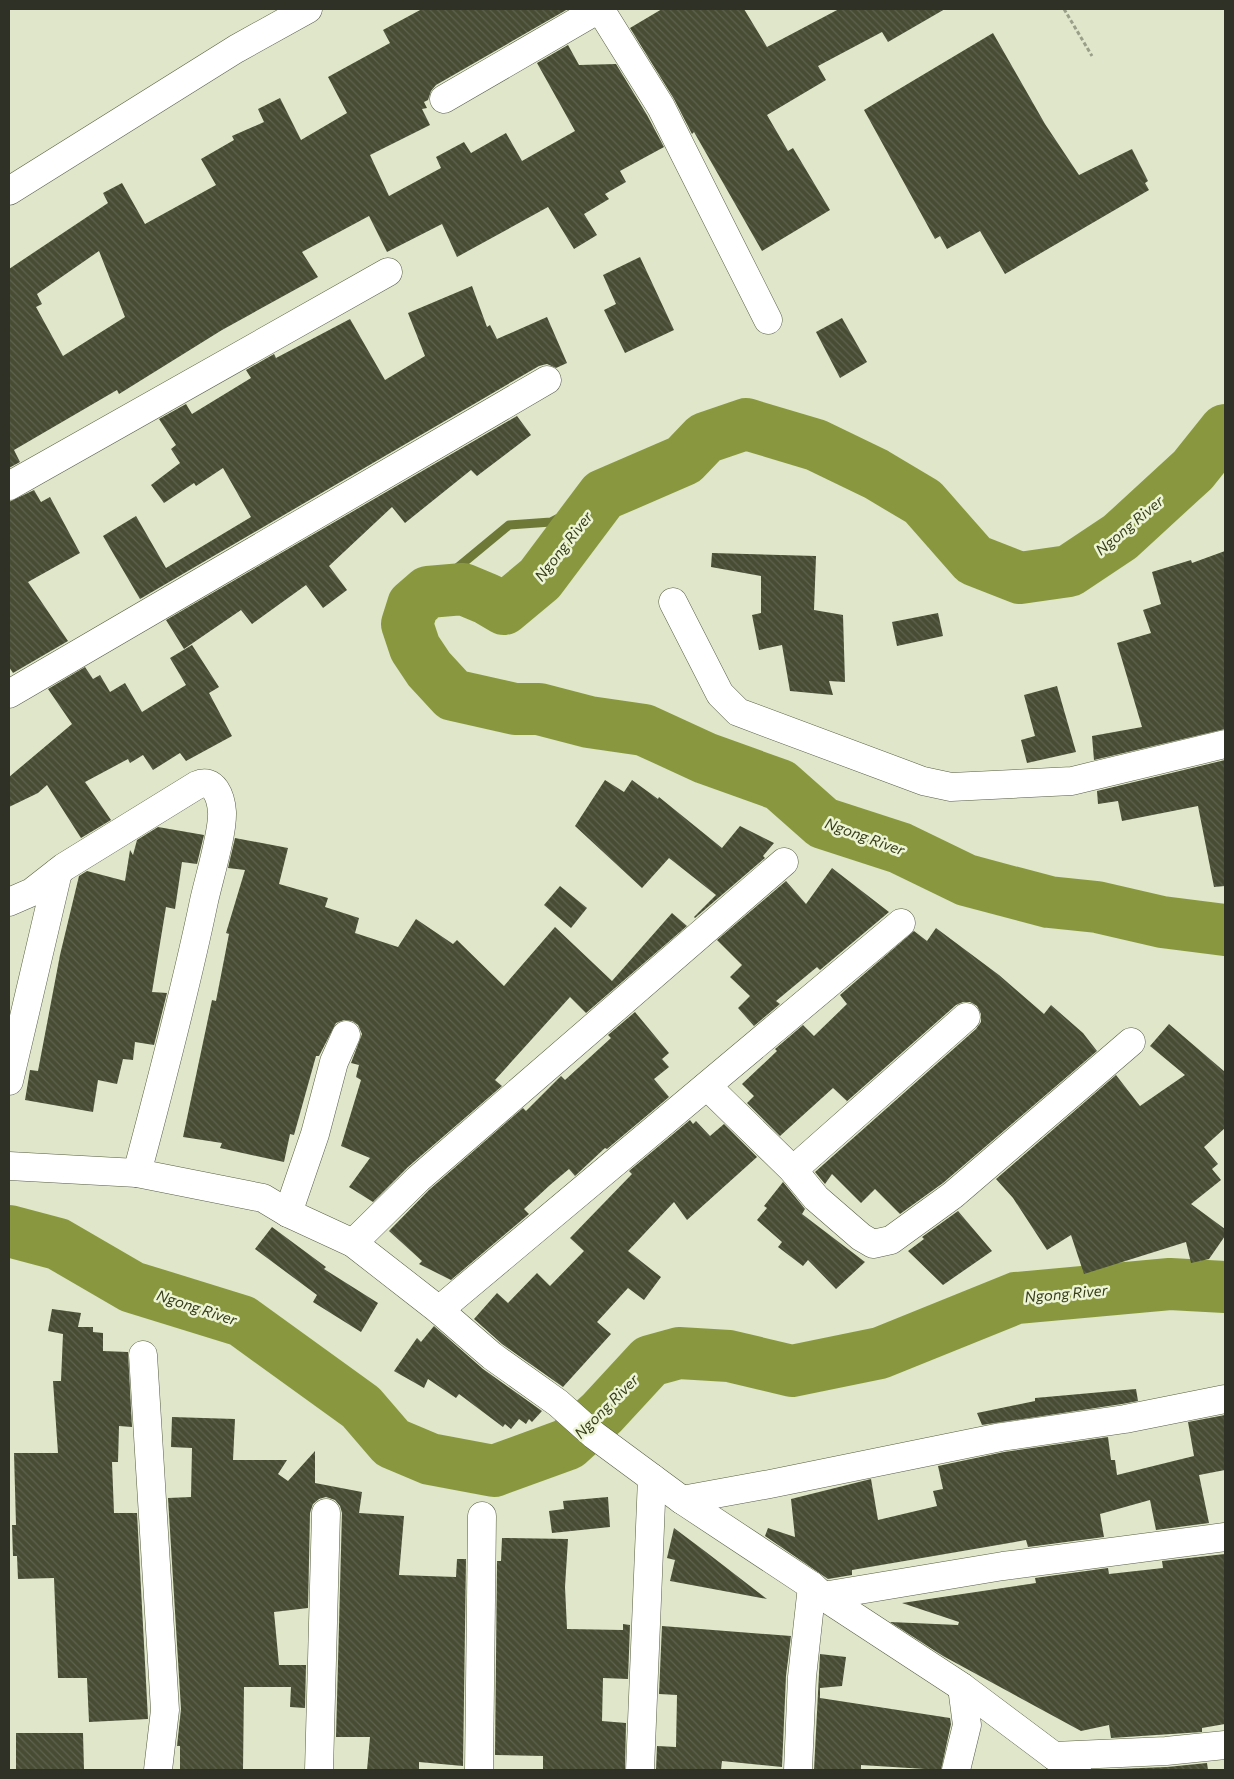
<svg xmlns="http://www.w3.org/2000/svg" width="1234" height="1779" viewBox="0 0 1234 1779" font-family="Commissioner,sans-serif">
<defs>
<pattern id="building-back-hatch" width="6" height="6" patternUnits="userSpaceOnUse" patternTransform="scale(1.25)"><rect width="6" height="6" fill="#474c33"/><path d="M-1 5l2 2M0 0l6 6M5-1l2 2" fill="none" stroke="#5f634f"/></pattern>
</defs>
<rect width="100%" height="100%" fill="#dfe6c9"/>
<g fill="none" stroke-linecap="round" stroke-linejoin="round">
<path stroke="#6e7938" stroke-width="9" d="M428,592L509,525L551,522L603,495"/>
<g stroke="#89983f" stroke-width="52">
<path d="M1225,430L1193,470L1120,537L1069,571L1020,578L974,560L923,502L876,474L816,445L746,424L705,438L684,460L603,495L540,579L504,609L487,599L463,589L428,592L413,605L407,624L415,648L429,669L453,695L515,709H539L589,722L644,730L705,758L780,785L823,823L900,848L966,880L1049,902L1097,907L1162,922L1225,930"/>
<path d="M9,1231L58,1244L132,1287L242,1321L361,1407L392,1443L430,1459L494,1471L568,1444L602,1413L650,1361L679,1353L729,1356L792,1371L880,1353L1016,1298L1170,1284L1225,1287"/>
</g>
</g>
<g fill="url(#building-back-hatch)" fill-rule="evenodd">
<path d="M422,9H568L436,85L431,91L428,100L424,102L427,108L422,109L430,125L370,155L389,196L441,168L436,157L464,142L471,153L506,133L522,161L575,131L537,63L568,45L579,65L616,64L647,115L664,147L620,171L626,182L605,194L609,199L584,214L597,235L574,249L548,207L457,257L442,224L387,252L369,216L302,252L318,277L222,330L119,394L117,390L14,450L20,462L9,468V269L108,203L103,193L122,183L145,224L216,185L201,159L234,140L232,136L264,122L258,109L280,98L301,140L347,113L328,77L390,43L383,30ZM99,251L125,317L63,356L36,307L42,304L37,294Z"/>
<path d="M662,9H744L767,47L839,9H945L888,42L882,32L818,66L826,80L767,115L788,151L793,148L830,210L762,251L694,132L692,134L674,99L630,28Z"/>
<path d="M993,33L1045,124L1079,175L1132,149L1148,181L1145,183L1149,190L1005,274L980,231L947,249L940,236L935,239L864,110Z"/>
<path d="M640,257L674,330L625,353L604,310L616,304L603,275Z"/>
<path d="M472,286L487,327L490,325L497,339L547,317L567,363L556,368L547,364L539,366L140,599L103,536L136,516L166,568L251,517L223,468L196,486L194,483L164,503L151,485L180,463L171,449L176,445L159,419L186,404L192,414L251,378L246,370L274,354L276,358L350,319L385,380L425,356L408,313Z"/>
<path d="M842,318L867,362L840,378L816,332Z"/>
<path d="M517,416L531,435L477,476L471,470L405,523L392,507L329,566L347,590L323,608L306,585L252,624L241,610L184,649L166,620Z"/>
<path d="M34,490L41,502L50,497L80,553L28,582L68,641L13,673L9,667V502Z"/>
<path d="M1225,551V729L1094,760L1092,736L1142,727L1117,643L1151,633L1143,610L1161,604L1152,572L1191,560L1192,563Z"/>
<path d="M712,553L816,556L814,610L843,615L845,682L829,681L833,695L790,691L782,645L759,650L752,615L761,613V576L711,567Z"/>
<path d="M938,613L943,636L897,646L892,622Z"/>
<path d="M192,645L219,687L209,693L232,736L186,761L180,753L153,770L143,755L130,763L128,759L85,782L111,820L81,838L47,785L38,793L9,807V777L72,724L48,689L85,667L93,679L100,675L110,692L125,683L142,712L186,685L170,658Z"/>
<path d="M1057,686L1076,752L1027,763L1021,740L1035,736L1024,695Z"/>
<path d="M1225,760V886L1214,887L1198,806L1122,821L1118,801L1098,804L1097,791Z"/>
<path d="M605,780L624,792L632,780L658,799L659,797L722,848L740,826L774,843L763,856L765,858L695,918L694,917L716,895L669,858L642,888L575,826Z"/>
<path d="M158,827L204,835L197,864L182,862L175,909L166,907L152,992L167,993L154,1045L135,1042L133,1060L123,1059L117,1084L98,1080L93,1112L25,1100L30,1070L38,1071L60,955L79,876L87,871L125,881L130,850L133,855L137,840Z"/>
<path d="M235,838L288,848L279,884L328,898L325,907L359,918L355,933L398,947L416,919L453,944L457,940L504,986L555,927L612,981L672,913L687,926L586,1013L570,997L495,1080L502,1086L408,1167L373,1202L349,1187L370,1158L341,1146L361,1080L356,1077L359,1065L351,1063L362,1034L358,1025L352,1021L344,1020L336,1023L319,1056H316L294,1135L290,1134L284,1162L220,1148L222,1143L183,1137L212,1000L216,1001L229,934L226,933L245,870L228,868Z"/>
<path d="M832,868L889,912L820,970L817,967L776,1001L780,1004L754,1026L738,1008L750,996L730,977L742,965L717,940L786,881L806,904Z"/>
<path d="M560,886L587,908L571,928L544,905Z"/>
<path d="M936,928L999,975L1044,1014L1051,1005L1083,1033L1097,1051L943,1183L900,1214L875,1189L861,1203L832,1174L825,1184L815,1172L976,1029L981,1022V1014L977,1006L970,1002H963L956,1005L845,1103L847,1101L833,1088L780,1136L747,1103L754,1096L742,1084L777,1051L775,1049L803,1025L814,1036L847,1004L840,995L914,931L927,941Z"/>
<path d="M635,1012L669,1053L662,1059L669,1067L654,1079L669,1097L607,1149L605,1148L575,1176L569,1169L550,1185L524,1209L529,1214L451,1280L419,1264L422,1261L389,1231L429,1190L523,1108L526,1111L561,1076L565,1080L611,1038L608,1035Z"/>
<path d="M1169,1024L1225,1072V1128L1204,1147L1218,1164L1212,1169L1221,1180L1191,1204L1225,1229V1236L1209,1259L1191,1263L1186,1242L1084,1274L1071,1235L1047,1250L1013,1198L996,1179L1116,1075L1140,1106L1185,1075L1150,1046Z"/>
<path d="M690,1120L693,1124L696,1121L710,1136L724,1124L757,1157L687,1220L674,1202L628,1251L661,1277L644,1300L628,1288L597,1322L611,1334L563,1387L502,1344L474,1319L497,1293L508,1303L537,1273L550,1286L584,1251L570,1238L632,1174L629,1171Z"/>
<path d="M783,1182L805,1209L802,1214L865,1262L836,1289L808,1260L803,1266L778,1247L782,1242L757,1220L767,1208L764,1206Z"/>
<path d="M958,1211L992,1251L943,1285L908,1251L924,1239L922,1237Z"/>
<path d="M272,1227L326,1267L324,1269L378,1303L361,1332L313,1302L317,1295L255,1249Z"/>
<path d="M52,1309L81,1313L78,1327H93V1332L103,1333V1351L128,1352L132,1427L119,1426L118,1462H112L114,1513H137L148,1719L89,1722L87,1678H58L54,1578L18,1579L17,1556H13L12,1525H16L14,1453H58L53,1381H61L63,1334L48,1331Z"/>
<path d="M434,1326L483,1369L542,1411L532,1422L529,1419L526,1424L519,1419L511,1429L505,1424L503,1427L459,1394L456,1398L428,1379L424,1388L394,1371L417,1338L421,1342Z"/>
<path d="M1136,1389L1138,1401L1122,1404L982,1425L977,1413L1035,1401V1398Z"/>
<path d="M1225,1415V1470L1199,1475L1209,1523L1156,1530L1150,1500L1100,1514L1104,1537L1028,1547L1026,1540L852,1570V1575L828,1579L765,1536L768,1528L795,1537L791,1499L871,1479L878,1520L937,1506L933,1491L943,1489L938,1466L1004,1452L1108,1437L1111,1460H1115L1117,1475L1194,1456L1188,1422Z"/>
<path d="M172,1417L235,1419L233,1460H287L278,1474L288,1481L315,1451V1483L362,1492L359,1513L404,1516L399,1575L456,1577L457,1559H466L463,1766L419,1762V1770H367L370,1737H336L342,1513L340,1506L335,1500L326,1497L319,1499L313,1504L310,1513L308,1608L274,1612L279,1665H306L305,1708L290,1707L291,1687H244L243,1770H180V1746H177L181,1709L168,1498L191,1497L192,1448L171,1447Z"/>
<path d="M608,1497L610,1527L552,1533L549,1511L564,1509L563,1501Z"/>
<path d="M674,1528L706,1552L767,1599L670,1581L675,1560L667,1558Z"/>
<path d="M502,1538L568,1539L565,1587L567,1629L623,1630V1624L630,1625L628,1679L603,1678L602,1721L626,1723L625,1770H543V1756L495,1755L497,1561H501Z"/>
<path d="M1225,1554V1724L1202,1728V1732L1111,1738L1109,1725L1081,1731L943,1656L890,1622L958,1625L959,1622L902,1603L1036,1583L1035,1578L1108,1568L1109,1574L1163,1568L1162,1561Z"/>
<path d="M662,1626L791,1636L786,1676L782,1767L722,1761L721,1770H656L657,1746L676,1747L677,1695L659,1694Z"/>
<path d="M820,1654L846,1657L842,1686L820,1688V1698L950,1718L951,1724L941,1770L861,1765V1770H814Z"/>
<path d="M16,1733H83L84,1770H16Z"/>
<path d="M1207,1763L1208,1770L1116,1769L1167,1767Z"/>
</g>
<g fill="none" stroke-linecap="round" stroke-linejoin="round">
<defs>
<g id="minor">
<path d="M600,9L661,107L768,320"/>
<path d="M444,99L599,9"/>
<path d="M9,191L236,49L308,9"/>
<path d="M9,486L388,272"/>
<path d="M673,602L720,694L738,712L923,781L951,787L1072,781L1225,744"/>
<path d="M9,694L547,380"/>
<path d="M9,902L32,892L64,867L197,785C214,777 221,797 222,812C223,833 209,878 204,901C185,992 161,1083 137,1173"/>
<path d="M9,1081L58,872"/>
<path d="M707,1086L793,1170L816,1198L861,1237L873,1244L891,1240L953,1195L1131,1042"/>
<path d="M9,1166L137,1173L263,1198L288,1213L353,1243L439,1310L492,1356L558,1403L594,1435L682,1500L812,1586L823,1596L962,1687L1054,1756L1077,1770"/>
<path d="M793,1170L966,1017"/>
<path d="M288,1213L315,1134L334,1062L346,1035"/>
<path d="M353,1243L418,1179L784,862"/>
<path d="M439,1310L901,923"/>
<path d="M143,1355L165,1710L158,1770"/>
<path d="M682,1500L770,1484L1001,1437L1125,1419L1225,1399"/>
<path d="M823,1596L1003,1566L1225,1537"/>
<path d="M1054,1756L1166,1751L1225,1745"/>
<path d="M319,1770L326,1513"/>
<path d="M479,1770L482,1516"/>
<path d="M640,1770L652,1478"/>
<path d="M798,1770L802,1677L812,1586"/>
<path d="M956,1770L967,1725L962,1687"/>
</g>
</defs>
<use href="#minor" stroke="#585e44" stroke-width="29"/>
<path stroke="#9a9f89" stroke-width="3" stroke-dasharray="4 2.5" stroke-linecap="butt" d="M1064,9L1092,56"/>
<use href="#minor" stroke="#fff" stroke-width="28"/>
</g>
<g text-anchor="middle" dominant-baseline="central" stroke-width="5" stroke-linejoin="round" paint-order="stroke">
<g font-size="15" font-style="italic" fill="#373e18" stroke="#edf4d6">
<text transform="translate(1129 525) rotate(-40)">Ngong River</text>
<text transform="translate(563 546) rotate(-52)">Ngong River</text>
<text transform="translate(865 836) rotate(20)">Ngong River</text>
<text transform="translate(1066 1293) rotate(-5)">Ngong River</text>
<text transform="translate(197 1307) rotate(18)">Ngong River</text>
<text transform="translate(606 1406) rotate(-45)">Ngong River</text>
</g>
</g>
<rect width="1234" height="1779" fill="none" stroke="#2f3126" stroke-width="20"/>
</svg>
